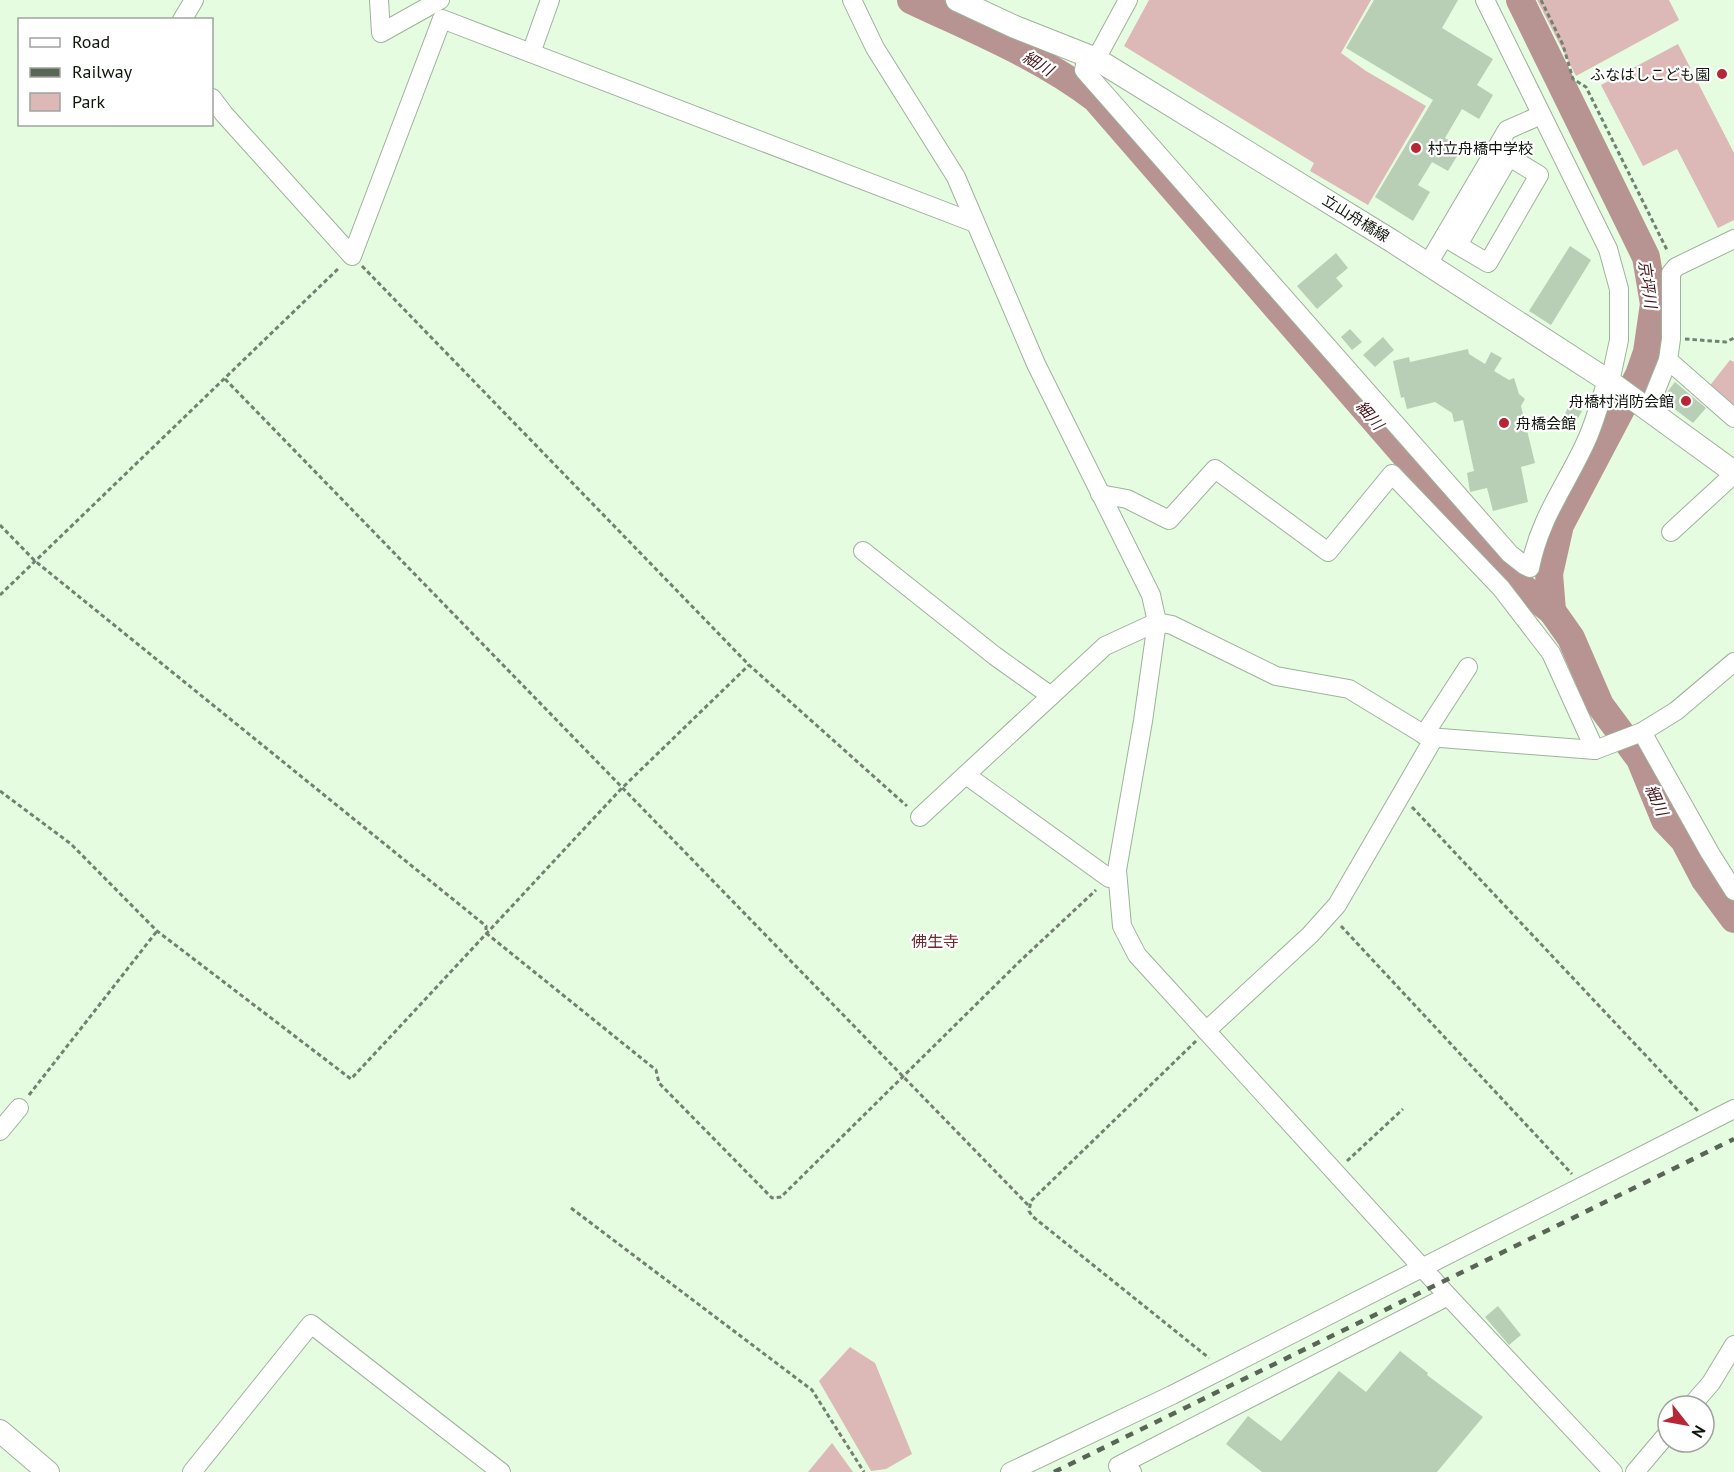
<svg xmlns="http://www.w3.org/2000/svg" width="1734" height="1472" viewBox="0 0 1734 1472" font-family="'PT Sans','Noto Sans JP',sans-serif">
<rect width="100%" height="100%" fill="#e5fce1"/>
<g fill="#dcb8b7">
<path d="M1149,0H1371L1341,53L1366,71L1426,106L1368,205L1310,171L1314,163L1124,46Z"/>
<path d="M1537,0H1669L1679,20L1576,76Z"/>
<path d="M1678,44L1734,153V220L1718,228L1677,149L1643,166L1601,85Z"/>
<path d="M1730,360L1734,362V411L1708,388Z"/>
<path d="M850,1347L875,1363L912,1454L886,1469L871,1471L819,1381Z"/>
<path d="M832,1443L853,1472H808Z"/>
</g>
<g fill="none" stroke-linecap="round" stroke-linejoin="round">
<g stroke="#b79391" stroke-width="28">
<path d="M911,0C974,30 1040,56 1096,99L1457,515L1522,587L1552,611L1571,638L1600,705L1640,759L1665,820L1684,840L1705,880L1734,919"/>
<path d="M1520,0L1646,257L1654,304L1647,352L1639,375L1560,525L1549,574L1552,611"/>
</g>
</g>
<g fill="#b8cfb5">
<path d="M1374,0H1458L1442,28L1493,59L1477,85L1493,95L1479,119L1462,109L1445,138L1462,148L1448,171L1432,162L1418,185L1430,192L1413,221L1375,197L1433,100L1346,48Z"/>
<path d="M1570,246L1591,260L1551,325L1529,311Z"/>
<path d="M1336,253L1348,268L1336,278L1343,286L1317,309L1297,286Z"/>
<path d="M1350,329L1362,342L1352,350L1341,337Z"/>
<path d="M1383,337L1394,350L1375,367L1363,355Z"/>
<path d="M1468,349L1469,354L1485,364L1491,352L1502,358L1494,371L1509,380L1514,378L1519,394L1525,399L1521,406L1535,463L1521,467L1528,502L1493,511L1487,488L1470,492L1467,473L1474,471L1463,420L1454,422L1452,413L1435,402L1407,409L1404,397L1401,398L1393,361L1409,357L1410,362Z"/>
<path d="M1675,382L1706,408L1693,423L1664,401L1668,391Z"/>
<path d="M1569,405L1582,411L1574,426L1562,421Z"/>
<path d="M1498,1306L1521,1335L1509,1345L1485,1317Z"/>
<path d="M1400,1351L1428,1373L1427,1375L1483,1417L1437,1472H1262L1226,1444L1248,1416L1281,1441L1339,1371L1366,1392Z"/>
</g>
<g fill="none" stroke-linecap="round" stroke-linejoin="round">
<defs>
<g id="minor">
<path d="M379,0L381,33L440,0"/>
<path d="M852,0L875,48L956,177L1036,364L1151,595L1157,622L1143,721L1117,870L1122,926L1137,955L1448,1296L1613,1472"/>
<path d="M1485,0L1608,249L1619,289V340L1610,382"/>
<path d="M182,20L194,0"/>
<path d="M531,53L550,0"/>
<path d="M1087,56L1084,70L1510,554L1524,565L1530,568C1540,516 1568,483 1588,437C1596,418 1601,399 1607,380"/>
<path d="M1096,59L1128,0"/>
<path d="M212,98L224,114L352,256L442,19L975,223"/>
<path d="M1444,237L1488,263L1539,175L1496,149"/>
<path d="M1458,245L1509,157"/>
<path d="M1428,264L1507,130L1541,115"/>
<path d="M1668,360L1734,418"/>
<path d="M1648,410L1668,360L1671,339V273L1676,267L1734,239"/>
<path d="M1100,494L1127,499L1169,520L1215,469L1328,552L1392,474L1501,588L1551,653L1595,750"/>
<path d="M1671,532L1734,474"/>
<path d="M863,551L995,656L1051,696"/>
<path d="M1642,732L1710,853L1734,891"/>
<path d="M1424,735L1468,667"/>
<path d="M966,775L1109,878"/>
<path d="M920,817L1105,646L1157,622L1172,625L1276,676L1349,689L1428,737L1595,750L1642,732L1676,711L1734,662"/>
<path d="M1206,1031L1310,935L1337,905L1434,738"/>
<path d="M0,1131L19,1108"/>
<path d="M1691,1406L1711,1383L1734,1345"/>
<path d="M192,1472L311,1324L501,1472"/>
<path d="M1010,1472L1172,1395L1734,1109"/>
<path d="M1132,1472L1118,1466L1448,1296"/>
<path d="M1635,1472L1668,1433"/>
</g>
<g id="major">
<path d="M957,0L1015,27L1096,59L1392,241L1610,382L1734,472"/>
<path d="M0,1431L48,1472"/>
</g>
</defs>
<use href="#minor" stroke="#9db39a" stroke-width="20"/>
<use href="#major" stroke="#9db39a" stroke-width="24"/>
<g stroke="#738270" stroke-width="3" stroke-dasharray="4.5 3" stroke-linecap="butt">
<path d="M1541,0L1563,45L1573,79L1586,87L1668,252"/>
<path d="M362,266L749,665L907,806"/>
<path d="M1685,339L1726,342L1734,338"/>
<path d="M225,379L1029,1206"/>
<path d="M0,525L35,561L486,926V933L656,1070L659,1083L772,1198L781,1197L1019,962L1096,890"/>
<path d="M0,595L340,267"/>
<path d="M0,791L71,844L157,931L351,1079L621,789L749,665"/>
<path d="M1412,807L1698,1111"/>
<path d="M1341,926L1572,1174"/>
<path d="M1196,1041L1031,1201L1029,1211L1032,1216L1209,1358"/>
<path d="M29,1095L157,931"/>
<path d="M1347,1161L1403,1109"/>
<path d="M571,1208L812,1390L864,1472"/>
</g>
<use href="#minor" stroke="#fff" stroke-width="18"/>
<use href="#major" stroke="#fff" stroke-width="22"/>
<path stroke="#596656" stroke-width="4.5" stroke-dasharray="8 8" stroke-linecap="butt" d="M1054,1472L1734,1139"/>
</g>
<g fill="#b72636" stroke="#fff" stroke-width="2">
<circle cx="1722" cy="74" r="6"/>
<circle cx="1416" cy="148" r="6"/>
<circle cx="1686" cy="401" r="6"/>
<circle cx="1504" cy="423" r="6"/>
</g>
<g text-anchor="middle" dominant-baseline="central" stroke-width="4.5" stroke-linejoin="round" paint-order="stroke">
<g font-size="15" fill="#0f170d" stroke="#fff" text-anchor="end">
<text x="1710" y="74">ふなはしこども園</text>
<text x="1428" y="148" text-anchor="start">村立舟橋中学校</text>
<text x="1674" y="401">舟橋村消防会館</text>
<text x="1516" y="423" text-anchor="start">舟橋会館</text>
</g>
<g font-size="15" fill="#0f170d" stroke="#fff">
<text transform="translate(1356 218) rotate(32)">立山舟橋線</text>
</g>
<g font-size="16" font-style="italic" fill="#471719" stroke="#fff">
<text transform="translate(1038 63) rotate(31)">細川</text>
<text transform="translate(1648 284) rotate(82)">京坪川</text>
<text transform="translate(1370 415) rotate(49)">細川</text>
<text transform="translate(1657 800) rotate(66)">細川</text>
</g>
<g font-size="16" fill="#6f292b" stroke="#fff">
<text x="935" y="941">佛生寺</text>
</g>
</g>
<rect x="18" y="18" width="195" height="108" fill="#ffffff" stroke="#9fa29e" stroke-width="1.5"/>
<rect x="30" y="38" width="30" height="9" fill="#ffffff" stroke="#9fa29e" stroke-width="1.5"/>
<text x="72" y="48" font-size="18" fill="#0f170d">Road</text>
<rect x="30" y="68" width="30" height="9" fill="#596656" stroke="#9fa29e" stroke-width="1.5"/>
<text x="72" y="78" font-size="18" fill="#0f170d">Railway</text>
<rect x="30" y="93" width="30" height="18" fill="#dcb8b7" stroke="#9fa29e" stroke-width="1.5"/>
<text x="72" y="108" font-size="18" fill="#0f170d">Park</text>
<g transform="translate(1686 1424) rotate(121)"><circle r="28" fill="#ffffff" stroke="#9fa29e" stroke-width="1.5"/>
<path d="M0-4.5L10 22L0 15L-10 22Z" fill="#b72636"/>
<text y="-9" font-size="16" font-weight="bold" text-anchor="middle" fill="#0f170d">N</text>
</g>
</svg>
